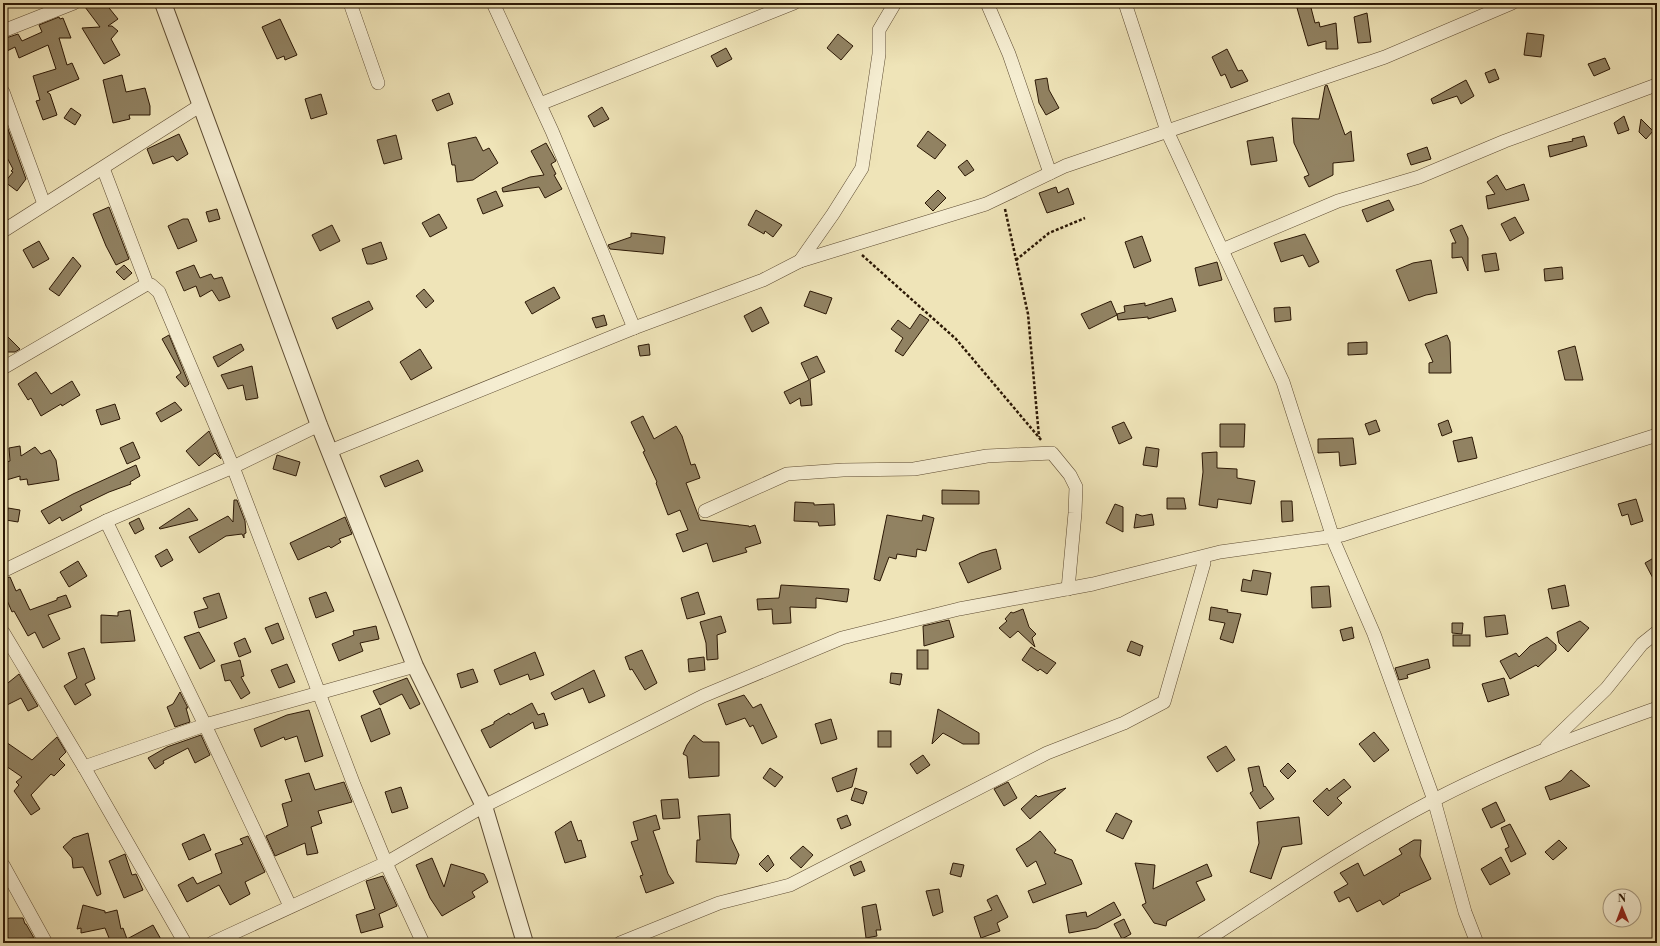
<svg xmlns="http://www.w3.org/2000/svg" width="1660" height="946" viewBox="0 0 1660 946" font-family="'Libre Bodoni',serif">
<rect width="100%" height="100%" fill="#efe4b8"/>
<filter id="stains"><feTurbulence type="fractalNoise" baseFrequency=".005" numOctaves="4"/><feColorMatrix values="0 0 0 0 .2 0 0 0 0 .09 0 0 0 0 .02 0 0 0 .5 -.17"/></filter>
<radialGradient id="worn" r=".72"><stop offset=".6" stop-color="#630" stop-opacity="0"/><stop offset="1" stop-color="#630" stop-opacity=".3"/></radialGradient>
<g fill="#918262" stroke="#2c1805">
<path d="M82,3H105L118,19L108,26H112L118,31L111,39L120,55L104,64L82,28L100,27Z"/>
<path d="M1310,4L1315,23L1319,22L1320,27L1336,23L1338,49H1326V41L1308,46L1297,8Z"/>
<path d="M1367,13L1371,42L1358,43L1354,17Z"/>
<path d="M59,17L60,19L63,18L71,38H59L67,65L72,63L79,79L47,92L50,94L57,115L43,120L36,101L40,100L33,76L56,69L48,45L19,58L15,47L3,53V39L18,34L22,41L42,32L39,25Z"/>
<path d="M280,19L297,55L285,60L284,56L277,59L262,27Z"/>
<path d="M1527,33L1544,35L1541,57L1524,55Z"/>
<path d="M838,34L853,46L841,60L827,48Z"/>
<path d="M726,48L732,59L717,67L711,56Z"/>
<path d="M1227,49L1238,71L1242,70L1248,81L1231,88L1225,74L1221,76L1212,57Z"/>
<path d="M1605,58L1610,69L1594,76L1588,64Z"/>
<path d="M1495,69L1499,79L1489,83L1485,73Z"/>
<path d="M122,75L126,92L145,88L150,106V115H129L130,119L113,123L103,80Z"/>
<path d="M1047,78L1049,90L1059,108L1046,115L1039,103L1035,80Z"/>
<path d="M1466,80L1474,96L1461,104L1457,96L1433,104L1431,99Z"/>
<path d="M1327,85L1345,135L1351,131L1354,161L1333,163V175L1309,187L1304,177L1309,175L1294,143L1292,118L1319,119L1325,86Z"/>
<path d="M449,93L453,104L437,111L432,100Z"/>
<path d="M321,94L327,114L311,119L305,99Z"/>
<path d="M602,107L609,119L594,127L588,116Z"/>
<path d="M71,108L81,115L75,125L64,118Z"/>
<path d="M1624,116L1629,130L1618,134L1614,123Z"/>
<path d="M4,118L26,179L17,191L5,182L13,172L11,171L13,169L3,150L7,149Z"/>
<path d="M1641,119L1653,131L1646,139L1639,132Z"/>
<path d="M928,131L946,145L935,159L917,146Z"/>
<path d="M179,134L188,154L177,161L173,156L153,164L147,149Z"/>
<path d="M396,135L402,159L384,164L377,140Z"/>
<path d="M1584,136L1587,146L1550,157L1548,146L1573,141L1572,139Z"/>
<path d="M476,137L483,151L489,148L498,163L473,180L457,182L455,165H452L448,143Z"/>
<path d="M1273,137L1277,161L1251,165L1247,141Z"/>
<path d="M546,143L556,161L551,164L556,174L554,175L562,189L545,198L539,187L503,192L502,188L530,177L544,175L531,151Z"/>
<path d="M1427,147L1431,159L1411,165L1407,154Z"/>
<path d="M967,160L974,170L965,176L958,167Z"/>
<path d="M1497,175L1506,190L1524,184L1529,200L1488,209L1486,196L1495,194L1487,182Z"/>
<path d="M1056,187L1058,193L1068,188L1074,204L1047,213L1039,193Z"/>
<path d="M938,190L946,198L933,211L925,203Z"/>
<path d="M496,191L503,206L483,214L477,199Z"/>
<path d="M1389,200L1394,210L1367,222L1362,210Z"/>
<path d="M109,207L129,259L116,265L106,246L93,214Z"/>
<path d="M217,209L220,219L209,222L206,212Z"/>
<path d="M756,210L782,225L773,237L765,231L764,234L748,225Z"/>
<path d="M439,214L447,228L430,237L422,223Z"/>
<path d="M1515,217L1524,233L1510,241L1501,224Z"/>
<path d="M183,219H188L197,241L178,249L168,226Z"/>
<path d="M332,225L340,241L320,251L312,235Z"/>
<path d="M1462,225L1468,238V271L1462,257L1452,258V243H1456L1450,230Z"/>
<path d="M631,233L665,237L663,254L610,249L608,245L631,237Z"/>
<path d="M1305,234L1319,262L1309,267L1303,255L1281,262L1274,243Z"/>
<path d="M1142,236L1151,261L1134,268L1125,242Z"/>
<path d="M39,241L49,259L33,268L23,250Z"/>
<path d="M381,242L387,259L372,264H367L362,249Z"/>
<path d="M1496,253L1499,270L1485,272L1482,255Z"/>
<path d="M73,257L81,266L59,296L49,289Z"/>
<path d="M1431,260L1437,293L1426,295L1409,301L1396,270L1413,263Z"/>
<path d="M1217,262L1222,280L1199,286L1195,268Z"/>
<path d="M124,265L132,273L124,280L116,272Z"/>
<path d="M194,265L200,278L211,274L214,279L222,277L230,297L219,301L212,290L200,297L196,286L184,291L176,272Z"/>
<path d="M1562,267L1563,279L1545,281L1544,269Z"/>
<path d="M554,287L560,298L532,314L525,302Z"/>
<path d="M424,289L434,301L426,308L416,296Z"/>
<path d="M810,291L832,298L826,314L804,306Z"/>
<path d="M1172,298L1176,311L1148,319V317L1118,320L1117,314L1125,312L1124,306L1145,303V306Z"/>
<path d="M369,301L373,309L337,329L332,318Z"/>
<path d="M1111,301L1117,315L1089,329L1081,314Z"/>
<path d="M761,307L769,323L752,332L744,316Z"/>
<path d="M1290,307L1291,320L1275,322L1274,308Z"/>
<path d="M920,314L929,320L903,356L895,351L903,338L891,329L898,320L910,329Z"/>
<path d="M604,315L607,325L596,328L592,318Z"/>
<path d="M3,332L20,349L15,352H3Z"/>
<path d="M169,335L189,384L185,387L176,377L181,373L162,339Z"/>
<path d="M1447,335L1450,342L1451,373H1429V363L1433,362L1425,344Z"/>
<path d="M1367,342V354L1348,355V343Z"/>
<path d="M241,344L244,350L218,367L213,357Z"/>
<path d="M649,344L650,355L640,356L638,346Z"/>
<path d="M1575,346L1583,380H1565L1558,351Z"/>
<path d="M420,349L432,368L411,380L400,362Z"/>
<path d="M817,356L825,372L810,379L812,405L801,406L800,398L790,404L784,392L809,380L801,363Z"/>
<path d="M252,366L258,398L246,400L243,385L228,389L221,375Z"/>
<path d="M36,372L51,394L72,381L80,395L62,406L61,404L41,416L31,398L28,400L18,384Z"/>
<path d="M175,402L182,410L161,422L156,413Z"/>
<path d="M115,404L120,419L101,425L96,410Z"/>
<path d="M643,416L654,439L676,426L682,436L691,465L695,464L700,478L686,483L700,520L749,526V527L755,525L761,543L745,548L747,552L713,562L707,543L683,552L676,534L688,530L680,510L668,515L656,483L657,482L643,452L645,451L631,422Z"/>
<path d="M1376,420L1380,431L1369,435L1365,424Z"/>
<path d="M1448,420L1452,432L1442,436L1438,424Z"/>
<path d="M1124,422L1132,438L1119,444L1112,427Z"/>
<path d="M1220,424H1245L1244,447H1220Z"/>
<path d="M209,431L221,459L215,453L199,466L186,451Z"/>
<path d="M1472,437L1477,458L1458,462L1453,441Z"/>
<path d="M1353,438L1356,464L1340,466L1339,452L1318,453V439Z"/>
<path d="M133,442L140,458L127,464L120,448Z"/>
<path d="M20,446L21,456L35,447L41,454L50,450L56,460L59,480L28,485L27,479L20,480V476L3,481V463L10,461L9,448Z"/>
<path d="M1146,447L1159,449L1157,467L1143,465Z"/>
<path d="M1217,452V468L1237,469V478L1255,481L1251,504L1218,499L1217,508L1199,505L1203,472L1202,453Z"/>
<path d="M277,455L300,462L296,476L273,469Z"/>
<path d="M418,460L423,471L385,487L380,476Z"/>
<path d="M136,465L140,476L130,482L131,484L109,492L80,506L82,510L62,521L60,517L49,524L41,511L73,494Z"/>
<path d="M942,490L979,491V504H942Z"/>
<path d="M1167,498H1184L1186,509H1167Z"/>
<path d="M1636,499L1643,521L1631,525L1628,514L1622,516L1618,504Z"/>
<path d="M234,500H237L245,521L246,533L244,534V538L242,534L226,536L199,553L189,537L228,516L233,522Z"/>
<path d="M1281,501H1292L1293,521L1282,522Z"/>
<path d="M795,502L814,503V505L834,504L835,525L819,526L818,522L794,521Z"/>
<path d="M1115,504L1123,507V532L1106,523Z"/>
<path d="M8,508L20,510L18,522L6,520Z"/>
<path d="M189,508L198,520L160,529L159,528Z"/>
<path d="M1136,514L1142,516L1152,514L1154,525L1134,528Z"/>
<path d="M887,515L922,521L923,515L934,518L926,551L917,549L916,557L897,554L896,559L889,557L880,581L874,579Z"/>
<path d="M345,517L352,534L339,539L341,542L331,548L329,546L298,560L290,543Z"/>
<path d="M139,518L144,529L135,534L129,523Z"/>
<path d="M167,549L173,560L161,567L155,556Z"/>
<path d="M996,549L1001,569L968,583L959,563L981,553Z"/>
<path d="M1657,556V586L1645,563Z"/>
<path d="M78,561L87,576L69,587L60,572Z"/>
<path d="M1253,570L1271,573L1267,595L1241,591L1243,579L1251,581Z"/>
<path d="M10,577L16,591L20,589L30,610L57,600V598L66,595L71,607L48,615L60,639L43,648L35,632L28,636L14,611L12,612L3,591V579Z"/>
<path d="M781,585L849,589L847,602L816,598V608L790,607L791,623L773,624L772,609L758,610L757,599L779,598Z"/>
<path d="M1565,585L1569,606L1552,609L1548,589Z"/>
<path d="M1329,586L1331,607L1312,608L1311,587Z"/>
<path d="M326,592L334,611L316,618L309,598Z"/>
<path d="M698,592L705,614L687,619L681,598Z"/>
<path d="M219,593L227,618L199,628L194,612L208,608L203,598Z"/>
<path d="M1211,607L1228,610L1227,612L1241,614L1233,643L1220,639L1225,623L1209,620Z"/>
<path d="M1023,609L1029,627L1036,634L1032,638L1035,647L1018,631L1010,638L999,628L1007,621L1005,619L1011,612L1013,613Z"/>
<path d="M130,610L135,641L101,643V615L118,616V612Z"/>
<path d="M1505,615L1508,634L1486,637L1484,617Z"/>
<path d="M721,616L726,632L717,635L718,659L707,660L706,643L700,622Z"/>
<path d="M949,620L954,637L924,646L923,626Z"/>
<path d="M1580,621L1589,628L1568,652L1559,643L1557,632Z"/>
<path d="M278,623L284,639L272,644L265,628Z"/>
<path d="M1452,623H1463L1462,634L1452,633Z"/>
<path d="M376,626L379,639L360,643L363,651L339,661L332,644L354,635L353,631Z"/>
<path d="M1352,627L1354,638L1343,641L1340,630Z"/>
<path d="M199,632L215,661L200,669L184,637Z"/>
<rect x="1453" y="635" width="17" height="11"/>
<path d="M1547,637L1556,645V650L1538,667L1536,665L1510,679L1500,661L1516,653L1519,657L1530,646Z"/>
<path d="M245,638L251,652L239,657L234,643Z"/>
<path d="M1131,641L1143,646L1140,656L1127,651Z"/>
<path d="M1031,647L1056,663L1047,674L1040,669L1038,671L1022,660Z"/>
<path d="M84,648L95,679L85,684L91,695L75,705L64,686L77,678L68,653Z"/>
<path d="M642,650L657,683L645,690L632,669L630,670L625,657Z"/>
<rect x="917" y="650" width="11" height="19"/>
<path d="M535,652L544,675L530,680L528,674L500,685L494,670Z"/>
<path d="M704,657L705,670L689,672L688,659Z"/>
<path d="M1428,659L1430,668L1407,675L1408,678L1399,680L1395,668Z"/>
<path d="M240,660L244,676L241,677L250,693L241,699L230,680L225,681L221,665Z"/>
<path d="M287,664L295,682L279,688L271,670Z"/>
<path d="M473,669L478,682L461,688L457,674Z"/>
<path d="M594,670L605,696L589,703L583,688L555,700L551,693Z"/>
<path d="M891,673L902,674L900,685L890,683Z"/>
<path d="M19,674L38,706L28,711L21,698L3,707V687Z"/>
<path d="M407,678L420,704L410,709L402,694L380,705L373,691Z"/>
<path d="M1504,678L1509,695L1488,702L1482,684Z"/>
<path d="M180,692L188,708H186L190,722L175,727L167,707L173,704Z"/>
<path d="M744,695L753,708L761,704L777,737L762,744L753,725L750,727L745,718L726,725L718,704Z"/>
<path d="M532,703L538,715L544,713L548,725L535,729L533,722L490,748L481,730L494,724V722L509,713L510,715Z"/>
<path d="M380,708L390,734L371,742L361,716Z"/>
<path d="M938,709L979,733V744H963L943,733L932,744Z"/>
<path d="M309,710L323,756L305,762L297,736L285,740L284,737L261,747L254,729L287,715Z"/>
<path d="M831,719L837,739L821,744L815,724Z"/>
<rect x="878" y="731" width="13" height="16"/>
<path d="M1374,732L1389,750L1374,762L1359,744Z"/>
<path d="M201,735L210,755L195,763L188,748L163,761L164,763L155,769L148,758L167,747Z"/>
<path d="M694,735L703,742H719V776L689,778L687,756L683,754L687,745Z"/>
<path d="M57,737L66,752L59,759L65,765L54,776L51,774L31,795L40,809L31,815L14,791L19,785L16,782L22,777L3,764V740L32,760Z"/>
<path d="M1226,746L1235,760L1217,772L1207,757Z"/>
<path d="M923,755L930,765L917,774L910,764Z"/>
<path d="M1288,763L1296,771L1288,779L1280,771Z"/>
<path d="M1259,766L1264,787L1265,786L1274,799L1260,809L1250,793L1253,791L1248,768Z"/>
<path d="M770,768L783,777L775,787L763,778Z"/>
<path d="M857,768L852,787L837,792L832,778Z"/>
<path d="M1571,770L1590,786L1550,800L1545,787L1561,781Z"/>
<path d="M309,773L315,790L344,782L352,802L318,811L322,823L311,827L318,853L307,855L305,843L275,856L266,836L288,826L282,804L292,801L285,780Z"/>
<path d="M1344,779L1351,787L1337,798L1342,803L1328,816L1313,801L1327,788L1329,791Z"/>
<path d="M1008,782L1017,798L1004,806L994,789Z"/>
<path d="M401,787L408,808L392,813L385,792Z"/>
<path d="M855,788L867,792L863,804L851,800Z"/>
<path d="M1066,788L1030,819L1021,809L1036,795L1038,797Z"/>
<path d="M678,799L680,818L663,819L661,800Z"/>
<path d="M1496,802L1505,821L1491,828L1482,809Z"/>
<path d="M1116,813L1132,821L1123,839L1106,831Z"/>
<path d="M730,814L731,838L739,855L736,864L696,862L697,840H700L698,816Z"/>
<path d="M656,815L660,829L653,831L668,874L674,883L646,893L640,876L643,875L631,842L638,840L633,822Z"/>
<path d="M847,815L851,825L841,829L837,819Z"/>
<path d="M1299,817L1302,844L1282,847L1271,879L1250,872L1259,843L1257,822Z"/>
<path d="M571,821L578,841L581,840L586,857L565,863L555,832Z"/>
<path d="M1510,824L1526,854L1511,862L1505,849L1509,847L1501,828Z"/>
<path d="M1040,831L1056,850L1054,853L1072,860L1082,884L1033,903L1028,891L1046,884L1036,861L1027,867L1016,849L1030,840Z"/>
<path d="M88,833L101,894L97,896L83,867L73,868L72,858L63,847L73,838Z"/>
<path d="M204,834L211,850L189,860L182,844Z"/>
<path d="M248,836L265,872L245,882L250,894L230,905L219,885L187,902L178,885L193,877L197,884L222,873L215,854L243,844L240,839Z"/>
<path d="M1414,840H1421L1420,856L1431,879L1399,894L1400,895L1383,905L1380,900L1357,912L1349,897L1339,902L1334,892L1348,884L1340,873L1358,863L1364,876L1402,854L1399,849Z"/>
<path d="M1559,840L1567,848L1553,860L1545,852Z"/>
<path d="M803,846L813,855L801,868L790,858Z"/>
<path d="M125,854L132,875L136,874L143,890L124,898L109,861Z"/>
<path d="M768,855L774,865L767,872L759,864Z"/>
<path d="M1501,857L1510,874L1490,885L1481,869Z"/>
<path d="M432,858L444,887L451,864L484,874L488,882L472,892L475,897L442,916L430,898L416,865Z"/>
<path d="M861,861L865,871L854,876L850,866Z"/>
<path d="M953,863L964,865L961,877L950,874Z"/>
<path d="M1135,863L1155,865L1153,889L1207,864L1212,876L1196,882L1205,900L1167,921L1166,926L1154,923L1142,905L1146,903Z"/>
<path d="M383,876L397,906L379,914L383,927L361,933L356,915L375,909L366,881Z"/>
<path d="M939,889L943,912L933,916L926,891Z"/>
<path d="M997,895L1008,917L997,923L1000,931L981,938L974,917L992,910L987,900Z"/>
<path d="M1114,902L1121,915L1097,928L1069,933L1066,915L1086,912L1087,917Z"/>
<path d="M876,904L881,930H876L877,936L866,938L862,907Z"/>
<path d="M83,905L105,911V913L117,910L121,929L123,928L127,939L153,925L163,943H111L105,928L81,933V928L77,929Z"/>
<path d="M10,918H23L25,924H26L34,938L19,939V943H8V937L3,939V920Z"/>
<path d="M1124,919L1131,934L1122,939L1114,924Z"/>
</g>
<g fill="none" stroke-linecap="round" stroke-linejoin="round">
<defs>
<g id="minor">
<path d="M350,3L378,83"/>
<path d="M493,3L552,131L634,328"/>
<path d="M987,3L1009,54L1050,173"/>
<path d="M1125,3L1167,131L1283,382L1335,544L1374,634L1434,800L1465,912L1477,943"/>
<path d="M3,31L74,3"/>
<path d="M3,92L44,204"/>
<path d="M540,104L794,3"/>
<path d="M103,168L147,284L151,285L159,292L233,467L354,785L386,863L423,943"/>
<path d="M3,231L201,105"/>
<path d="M1222,250L1338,201L1419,177L1505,141L1656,85"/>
<path d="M800,261L833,214L862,168L879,54V30L895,3"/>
<path d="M3,368L147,284"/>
<path d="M330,451L634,328L763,280L800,261L986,204L1065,166L1385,57L1512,3"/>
<path d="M705,511L787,474L843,470L914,469L987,456L1052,453L1070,475L1076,487L1075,513L1068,589"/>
<path d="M106,521L205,725L290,906"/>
<path d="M3,571L106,521L233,467L319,425"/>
<path d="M3,632L84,767L185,943"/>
<path d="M1547,746L1606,689L1642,644L1657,632"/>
<path d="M84,767L205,725L415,666"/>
<path d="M3,865L46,943"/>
<path d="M212,943L386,863L484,806L703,696L842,638L959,609L1093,584L1220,552L1342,535L1657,435"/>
<path d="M620,943L719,903L790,885L1047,753L1124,723L1164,702L1204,563"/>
<path d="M1202,943C1278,894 1353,842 1434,800C1505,763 1581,735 1657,708"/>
</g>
<path id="tertiary" d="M163,3L319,425L415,666L484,806L525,943"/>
</defs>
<use href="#minor" stroke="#5d4b32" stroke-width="14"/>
<use href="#tertiary" stroke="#5d4b32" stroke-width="18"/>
<g stroke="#2c1805" stroke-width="2.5" stroke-dasharray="3 2" stroke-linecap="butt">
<path d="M1005,209L1028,314L1039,437"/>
<path d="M862,255L956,339L1042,441"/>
<path d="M1016,260L1049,233L1085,218"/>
</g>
<use href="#minor" stroke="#f5edd1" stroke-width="13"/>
<use href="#tertiary" stroke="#f5edd1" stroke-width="16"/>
</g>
<rect width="1660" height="946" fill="none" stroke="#efe4b8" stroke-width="16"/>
<rect x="4" y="4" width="1652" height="938" fill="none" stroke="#2c1805" stroke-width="2"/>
<rect x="8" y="8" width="1644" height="930" fill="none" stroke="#2c1805"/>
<g transform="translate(1622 908) rotate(359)"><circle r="19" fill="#f5edd1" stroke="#a5987f"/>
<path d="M0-3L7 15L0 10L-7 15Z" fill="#8f2418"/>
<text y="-6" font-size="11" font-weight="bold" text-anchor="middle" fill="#2c1805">N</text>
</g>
<rect width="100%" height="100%" filter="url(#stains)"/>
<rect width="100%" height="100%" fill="url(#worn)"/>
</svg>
